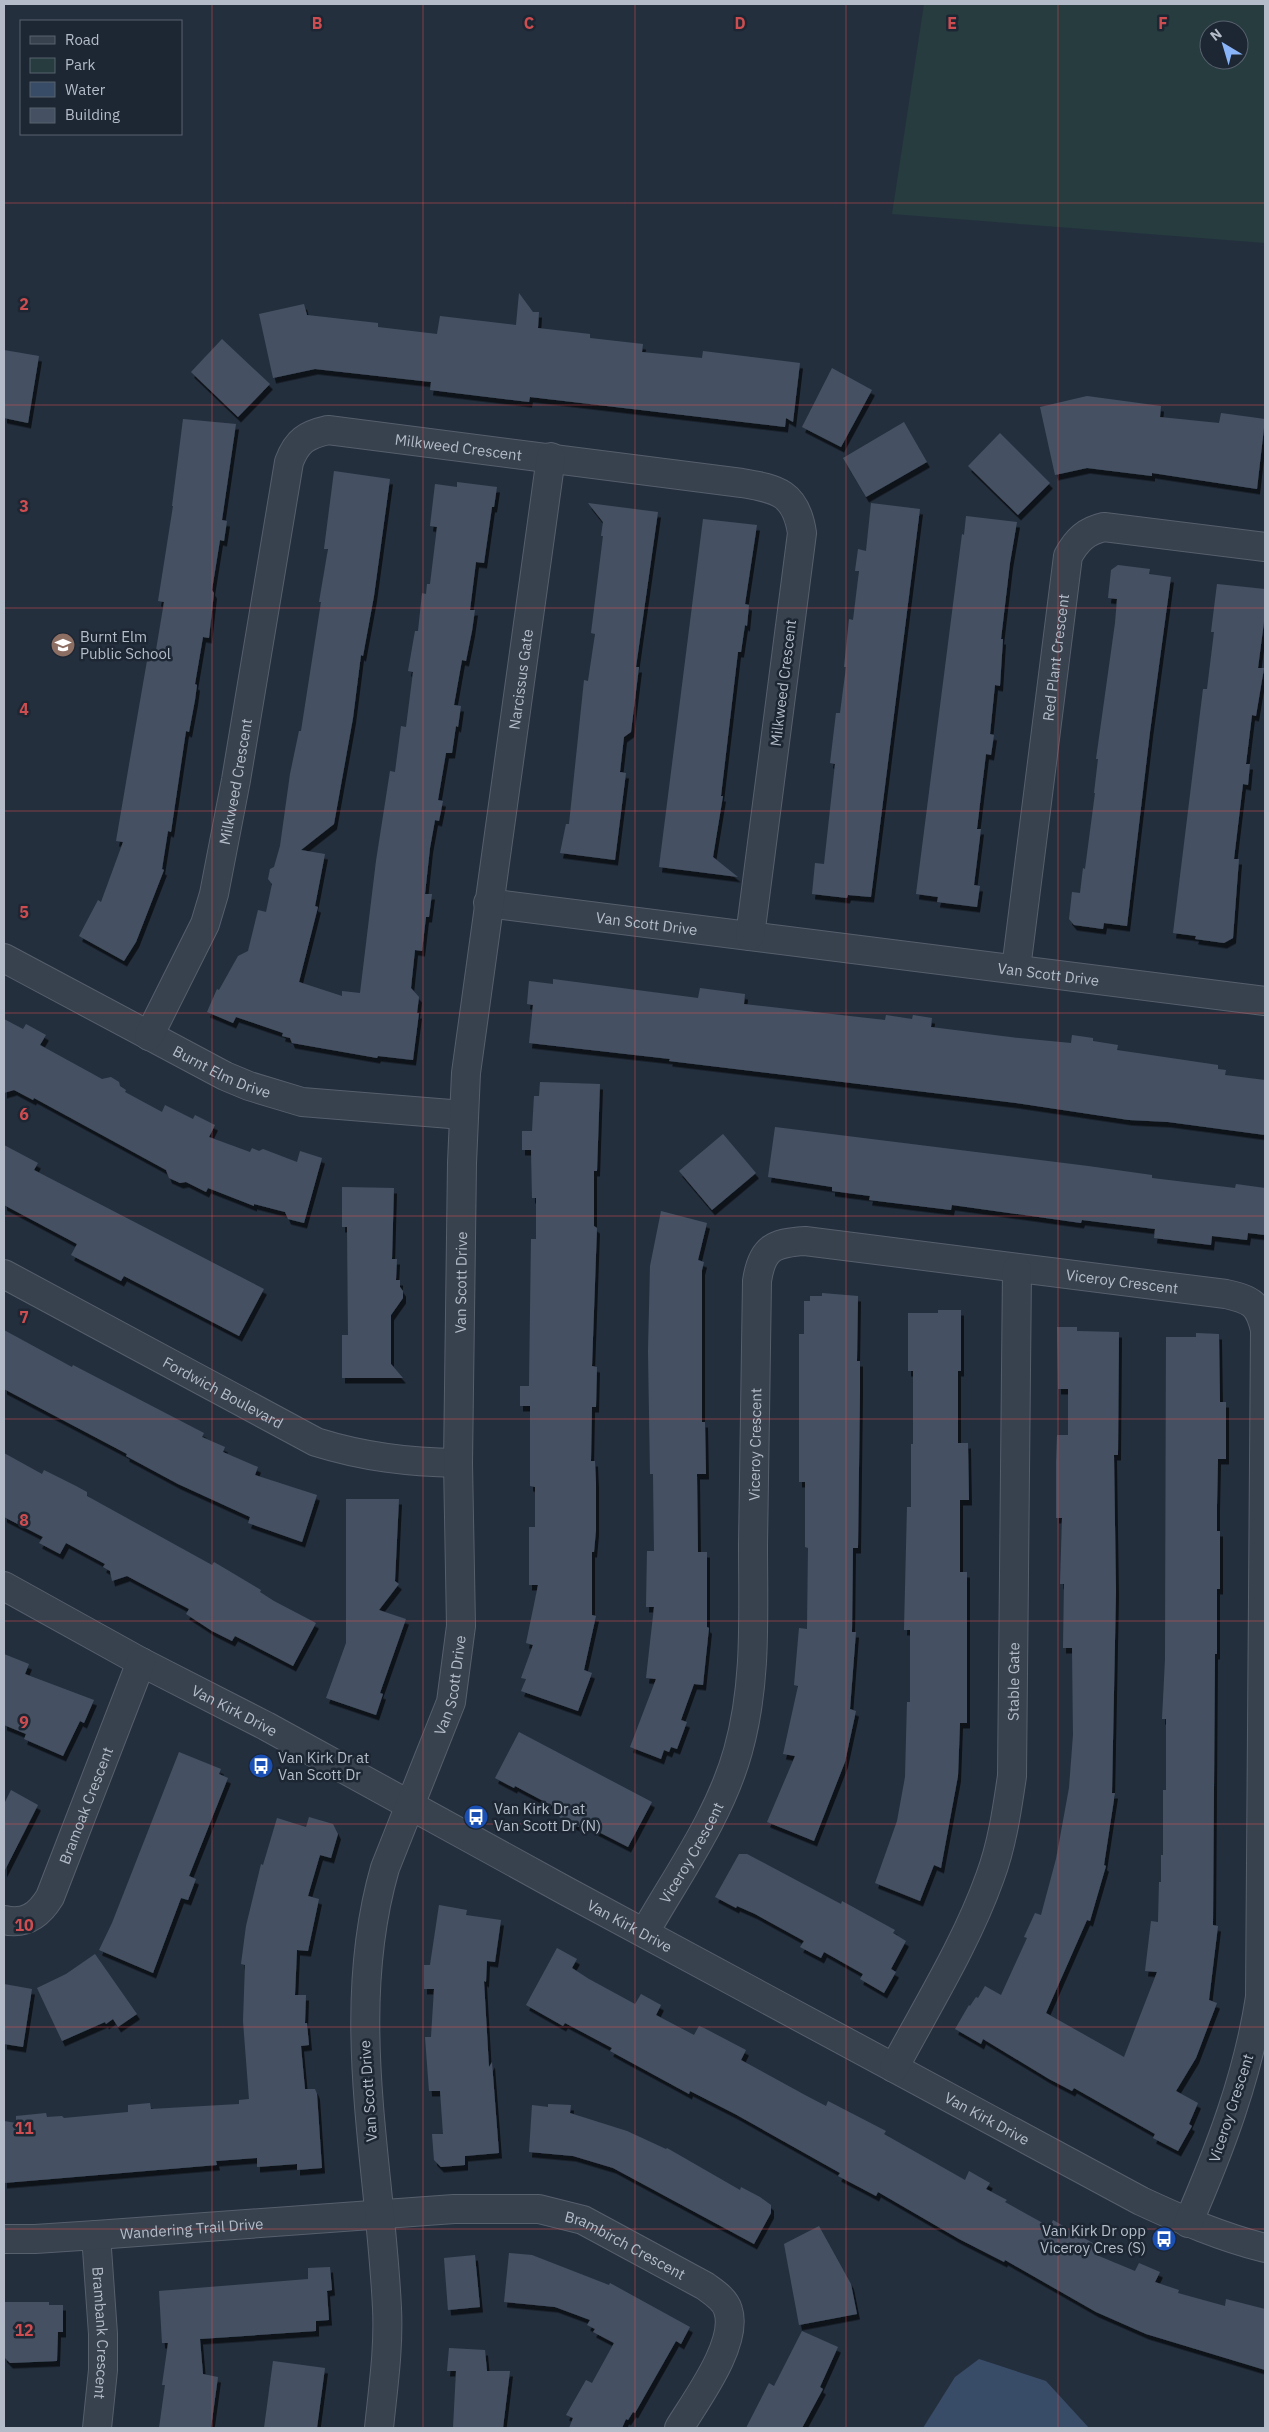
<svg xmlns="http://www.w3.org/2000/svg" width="1269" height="2432" viewBox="0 0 1269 2432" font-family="'IBM Plex Sans',sans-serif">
<defs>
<filter id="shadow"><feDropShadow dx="3" dy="5.5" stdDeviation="0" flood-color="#0009"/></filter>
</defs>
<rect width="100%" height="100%" fill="#242f3e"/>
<path fill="#263c3f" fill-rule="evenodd" d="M924,4H1265V243L892,214ZM1209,30H1239V60H1209Z"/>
<path fill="#394c67" d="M979,2359L1046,2381L1089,2428H923L955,2377Z"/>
<g fill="#455162" filter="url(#shadow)">
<path d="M519,293L533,312H539L538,328L590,334V338L643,344L642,352L702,358L703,351L800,363L793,422L786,418L785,427L530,397L529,402L430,390L431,382L315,369L273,378L259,314L304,304L307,315L378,323V327L437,334L440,316L516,325Z"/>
<path d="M222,339L270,384L238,417L191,372Z"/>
<path d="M4,350L39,356L28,423L4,418Z"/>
<path d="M832,368L872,390L841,447L802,427Z"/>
<path d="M1087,396L1161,406L1160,417L1219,423L1221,413L1265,419L1257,489L1152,473V476L1087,468L1055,475L1040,407Z"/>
<path d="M183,419L236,424L222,520L227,521L224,541L220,540L212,590L214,593L209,638L203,637L195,684L197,685L195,700L189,732L186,731L171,832L168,831L162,869L164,870L136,942L124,961L79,936L98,900L101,902L123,842L116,841L130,759L148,655L155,656L164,602L158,601L173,506H172Z"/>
<path d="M904,422L927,462L866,497L843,458Z"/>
<path d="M1000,433L1050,483L1018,515L968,466Z"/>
<path d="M334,471L390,479L374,596L363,656L361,655L353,718L334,824L301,850L325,854L315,906L318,907L299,982L342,996V991L360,993L376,861L390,771L395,772L401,726L406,727L413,672L408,671L415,631H418L422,593L426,594L427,584H430L437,527L430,526L435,484L457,487V482L497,487L494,507H492L484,563L476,562L470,610H475L472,631L466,661L462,660L454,705L461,706L458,727L456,726L452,753H446L438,800L443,801L439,821L435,820L430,848L425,894H432L429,917H426L422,951L415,950L411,988L419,997L417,1013H419L413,1060L378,1056L377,1058L292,1043L290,1038L282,1036L283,1033L236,1017L233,1023L207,1012L217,989L219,990L238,956L248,951L258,910L266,912L272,884L268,879L270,869L274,867L280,846L290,774L299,731H301L321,602H319L328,549H324Z"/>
<path d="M588,503L658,512L636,667H639L631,732L624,737L620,772L626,773L615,860L560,853L566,824H569L584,680L588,681L595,634L591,633L603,536H601L603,522Z"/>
<path d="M871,503L920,509L871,897L848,895L847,898L812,894L815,863L824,864L835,764L830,763L836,713H840L846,667H844L849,619L853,620L859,571H855L858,549L866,551Z"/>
<path d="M966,516L1017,522L1010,563L1001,639H1003L1000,686L995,685L990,734L994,735L991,755L986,754L977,829H981L974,885L980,886L977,907L937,902L938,897L916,894L962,534L964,535Z"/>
<path d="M703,519L757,525L745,604L749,605L747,626L745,625L741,652H738L721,796H723L713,857L738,877L659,867Z"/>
<path d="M1118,565L1150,569L1149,574L1171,577L1150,732L1127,926L1104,923L1103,929L1074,925L1069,919L1072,892L1080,893L1083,868L1085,869L1095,793H1094L1098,759H1096L1115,623L1117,599L1108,598L1111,570Z"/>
<path d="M1217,584L1265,589V614L1258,668H1264L1256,716L1252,715L1246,764H1250L1248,785L1243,784L1234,859H1239L1233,938L1224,943L1195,939L1196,936L1173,933L1203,689H1207L1214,632H1211Z"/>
<path d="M553,979L698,998L700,988L745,994L744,1004L885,1020L886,1015L912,1019L913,1015L932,1018L931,1027L1019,1038L1071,1043L1072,1035L1093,1038V1041L1118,1045L1117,1050L1218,1065V1069L1226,1070L1225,1075L1265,1080V1135L1168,1122L1129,1120L1016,1103L669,1061L670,1059L661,1058L529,1043L533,1005L527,1004L529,981L553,984Z"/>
<path d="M4,1019L23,1029L26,1024L46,1035L40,1045L102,1079L111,1077L119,1082L120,1086L126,1090L125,1092L162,1112L165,1105L193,1119L195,1115L215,1125L209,1137L250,1152L252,1148L259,1151L263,1149L297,1162L300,1151L322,1158L304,1223L288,1219L285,1212L254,1204V1206L208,1188L206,1192L186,1182L180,1183L169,1178L166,1170L34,1098L33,1100L14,1090L4,1093Z"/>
<path d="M540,1082L600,1084L597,1171H594V1226L597,1228L592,1366L597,1367L596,1407H592L591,1461H595L596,1483V1530L594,1552H592V1615L596,1616L584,1670L592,1673L578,1711L521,1691L526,1679L521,1678L533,1645L526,1643L538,1585H529V1527H535V1487L530,1486V1406H520V1386H529L531,1239H536V1198H532L531,1150H522V1131H532L534,1096H539Z"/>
<path d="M775,1127L1088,1166L1152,1175V1178L1235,1188L1236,1184L1265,1188V1235L1248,1233L1247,1240L1212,1236L1211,1245L1154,1238L1155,1229L1082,1220L1081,1223L952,1205L951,1210L869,1200L870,1196L832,1191V1187L768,1177Z"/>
<path d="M723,1134L756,1173L712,1210L679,1171Z"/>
<path d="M4,1145L38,1163L34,1170L264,1289L239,1336L124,1276L121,1281L71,1255L77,1244L4,1205Z"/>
<path d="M342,1187L394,1188L392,1259H397L396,1280H400V1287L403,1291V1298L391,1315V1364L403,1378H342V1335H348L347,1227H342Z"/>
<path d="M661,1211L707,1223L698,1260L704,1262L702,1270V1422H705L706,1474H697L698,1552H707V1627L709,1628L703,1685L694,1684L681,1720L687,1722L677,1749L671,1747L669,1752L664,1750L661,1759L630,1747L656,1679L646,1678L654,1607H646L647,1551H654L653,1474H650L648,1351L650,1266Z"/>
<path d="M822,1293L858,1296L857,1361H860V1390L858,1548H853L852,1632H856L850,1709L856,1711L845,1762L814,1841L767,1822L795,1756L783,1754L798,1686L794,1685L799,1628L807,1629L808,1548L805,1547V1482H799V1334H804V1301H810V1296H822Z"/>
<path d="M938,1310H961V1371H958V1443H968L969,1500H960V1572H967V1723H960L958,1776L941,1868L934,1865L920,1901L875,1883L897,1821L905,1777L907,1702H910V1630H904L907,1507H911V1444H913V1371H908V1313H938Z"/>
<path d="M1057,1327H1077V1331L1119,1332L1118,1455H1114L1116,1591L1112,1793H1115L1104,1865L1106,1866L1090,1921L1087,1920L1046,2013L1124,2057L1157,1972L1145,1971L1151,1921L1158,1922L1159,1882H1161V1855H1163V1790H1166V1719H1162L1165,1660L1166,1337H1196V1333L1219,1334L1220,1402H1226V1459H1218L1217,1506V1531H1220V1589H1217V1654H1215L1213,1925L1218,1926L1209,2000L1217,2003L1196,2058L1176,2091L1198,2103L1189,2124L1192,2126L1178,2151L1153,2138L1155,2134L1074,2088L1072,2091L1049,2079L983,2039L981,2044L955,2029L969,2005L970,2006L976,1997L978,1998L985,1986L1001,1995L1027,1938L1024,1937L1035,1913L1041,1915L1056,1859L1069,1788L1073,1735L1072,1648H1063L1064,1584H1060L1062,1518H1056V1462L1057,1435H1068V1389H1058Z"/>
<path d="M4,1330L72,1367L73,1365L204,1433L202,1437L225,1447L223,1452L258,1467L255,1475L317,1495L302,1542L248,1523L250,1517L178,1484L126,1456L127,1454L4,1389Z"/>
<path d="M4,1453L42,1474L44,1470L76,1486L87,1492V1496L212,1565L214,1562L261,1590L260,1592L274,1601L316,1623L293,1666L235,1636L232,1641L212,1631L186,1614L189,1609L127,1576L112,1581L110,1571L103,1567L105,1564L66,1543L60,1554L39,1543L43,1537L4,1517Z"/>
<path d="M346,1499H399L395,1581L399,1584L379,1610L406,1619L380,1693L383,1694L376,1715L326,1698L346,1643Z"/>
<path d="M4,1654L29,1664L25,1674L94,1700L84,1723L80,1721L63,1756L24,1739L26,1734L4,1725Z"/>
<path d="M519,1732L652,1802L628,1847L581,1823L579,1827L559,1817L562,1811L515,1786L514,1788L495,1778Z"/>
<path d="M179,1752L221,1769L219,1774L228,1778L189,1876L196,1879L188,1900L181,1898L153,1973L99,1950L112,1923Z"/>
<path d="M11,1790L38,1805L4,1872V1804Z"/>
<path d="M309,1817L333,1824L338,1834L331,1858L320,1855L308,1896L319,1899L308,1951L297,1950L295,1995H306L305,2023H307L309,2045L301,2046L305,2089H315L317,2094L322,2168L297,2170V2164L257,2167V2158L216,2161L217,2165L4,2183V2121L16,2123V2116L46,2113L47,2117L62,2116L64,2118L128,2112V2105L150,2103L151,2109L239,2104V2100L249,2099L243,2021L245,1965L241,1964L246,1926L261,1864L263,1865L277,1818L306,1827Z"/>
<path d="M739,1854H747L841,1904L842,1901L895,1930L893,1933L906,1941L891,1969L896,1972L884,1993L860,1979L863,1974L824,1952L821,1958L800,1947L804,1941L755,1914L737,1906L736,1908L715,1897Z"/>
<path d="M439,1905L467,1910L466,1915L501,1920L495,1962L487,1961L486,1982L484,1981L489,2067L492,2062L499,2153L465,2156V2165L441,2167L434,2160L432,2134H443L440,2091H429L425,2037H431L434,1989H424V1965H430Z"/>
<path d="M557,1948L577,1959L572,1968L589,1979L635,2004L641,1994L661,2005L656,2015L694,2035L699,2026L704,2028L746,2050L741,2060L805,2095L826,2106L828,2101L886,2131L884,2134L965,2180L969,2171L990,2183L986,2189L1007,2200L1005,2202L1050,2227L1053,2220L1098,2246L1094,2254L1135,2271L1139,2263L1160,2272L1155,2282L1179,2290L1178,2293L1225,2306L1226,2299L1265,2309V2370L1146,2334L1096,2312L1005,2260L1004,2262L959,2239L878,2192L876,2196L838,2176L840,2173L735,2114L690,2091L689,2094L610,2051L612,2048L565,2023L563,2026L526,2005Z"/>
<path d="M95,1954L137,2014L118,2027L113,2019L106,2024L105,2022L62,2041L37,1988L66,1974Z"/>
<path d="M4,1984L32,1989L23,2047L4,2044Z"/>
<path d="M548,2104L571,2105L570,2113L627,2131L666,2149L667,2148L740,2190L741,2187L760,2197L771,2205V2213L754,2244L613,2168L573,2156L529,2152L532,2105L548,2107Z"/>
<path d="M819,2226L851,2284L857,2314L799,2325L784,2244Z"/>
<path d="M509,2253L532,2255L609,2285L610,2283L690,2327L681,2344L676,2341L635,2413L633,2412L628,2420L626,2419L622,2428H569L573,2418L566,2415L586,2380L592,2383L614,2343L593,2332L595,2329L587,2325L590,2320L555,2307L504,2302Z"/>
<path d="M475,2255L480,2307L448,2310L444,2258Z"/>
<path d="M330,2267L332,2290L327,2291L329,2320L316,2321V2331L200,2339L203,2374L218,2377L211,2428H159L165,2385H162L168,2343H162L159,2291L308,2279V2268Z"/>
<path d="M4,2302H49V2305H63V2332H58L57,2361L10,2363L4,2357Z"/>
<path d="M802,2331L838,2347L820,2387L823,2389L802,2428H746L769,2383L774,2386Z"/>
<path d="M449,2348L485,2350L487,2371H510L503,2428H453L456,2371H447Z"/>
<path d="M273,2361L325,2368L317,2428H264Z"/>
</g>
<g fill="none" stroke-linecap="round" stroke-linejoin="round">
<defs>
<g id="minor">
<path id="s1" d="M488,903L1265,1001"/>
<path id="s2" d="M4,958L225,1076L249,1086L302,1102L463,1115"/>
<path id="s3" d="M1016,969L1068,556C1077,540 1086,531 1104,527L1265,547"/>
<path id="s4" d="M149,1036L205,924L214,894L236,780L289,462C297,441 306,435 328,430L742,483C778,489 796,493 802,533L750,936"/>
<path id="s5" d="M4,1274L316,1442C364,1457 408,1462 458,1463"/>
<path id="s6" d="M4,1586L141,1662L266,1726L566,1891L1141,2201C1182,2220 1221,2237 1265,2248"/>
<path id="s7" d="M4,1920C26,1925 39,1915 50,1897L141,1662"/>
<path id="s8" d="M645,1932C678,1874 720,1816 738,1751C757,1683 753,1615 753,1545C754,1457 756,1369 757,1281C762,1248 773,1243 805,1241L1226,1294C1252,1300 1259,1304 1265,1330L1260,1997C1248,2076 1220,2149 1188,2223"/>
<path id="s9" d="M894,2068C927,2006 966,1944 990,1877C1002,1845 1007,1810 1012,1776L1017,1269"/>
<path id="s10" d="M96,2235L103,2334V2370L97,2428"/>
<path id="s11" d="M4,2239H35L96,2235L454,2209H539L583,2220L705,2286C713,2292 725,2299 728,2310C739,2343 696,2400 679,2428"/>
<path id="s12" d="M379,2428C383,2388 389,2349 387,2308C380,2160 343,2014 385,1868L451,1702L461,1626L458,1463L462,1163L466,1073L551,457"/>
</g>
</defs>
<use href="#minor" stroke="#565f6c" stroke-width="30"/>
<use href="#minor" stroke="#38414e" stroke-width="28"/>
</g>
<path fill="none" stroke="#ce4d50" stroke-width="1" stroke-opacity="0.55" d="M212,4V2428M423,4V2428M635,4V2428M846,4V2428M1058,4V2428M4,203H1265M4,405H1265M4,608H1265M4,811H1265M4,1013H1265M4,1216H1265M4,1419H1265M4,1621H1265M4,1824H1265M4,2027H1265M4,2229H1265"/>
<defs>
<symbol id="school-disc" viewBox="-11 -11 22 22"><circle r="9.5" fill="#8d6e63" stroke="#1d2633"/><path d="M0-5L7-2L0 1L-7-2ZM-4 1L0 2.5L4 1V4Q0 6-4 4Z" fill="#fff"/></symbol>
<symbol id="bus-disc" viewBox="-11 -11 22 22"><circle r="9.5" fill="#1a4fb4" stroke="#1d2633"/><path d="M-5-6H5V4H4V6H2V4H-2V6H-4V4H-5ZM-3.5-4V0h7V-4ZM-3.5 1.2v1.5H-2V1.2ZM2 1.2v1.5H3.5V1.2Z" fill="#fff"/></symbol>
</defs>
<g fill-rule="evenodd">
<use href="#school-disc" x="49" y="631" width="28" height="28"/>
<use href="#bus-disc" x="247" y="1752" width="28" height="28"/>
<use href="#bus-disc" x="462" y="1803" width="28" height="28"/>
<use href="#bus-disc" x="1150" y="2225" width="28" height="28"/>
</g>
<g text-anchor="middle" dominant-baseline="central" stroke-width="5" stroke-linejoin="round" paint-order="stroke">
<g font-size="15" fill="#b4bcc9" stroke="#1d2633">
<text stroke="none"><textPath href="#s4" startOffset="780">Milkweed Crescent</textPath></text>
<text stroke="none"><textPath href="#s3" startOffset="314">Red Plant Crescent</textPath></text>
<text stroke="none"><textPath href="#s12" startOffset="1769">Narcissus Gate</textPath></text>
<text transform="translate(783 683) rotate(-83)">Milkweed Crescent</text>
<text stroke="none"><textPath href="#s4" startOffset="271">Milkweed Crescent</textPath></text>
<text stroke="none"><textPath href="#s1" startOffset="160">Van Scott Drive</textPath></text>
<text stroke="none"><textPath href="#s1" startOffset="565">Van Scott Drive</textPath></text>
<text stroke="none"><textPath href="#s2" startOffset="246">Burnt Elm Drive</textPath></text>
<text stroke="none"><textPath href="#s12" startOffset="1162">Van Scott Drive</textPath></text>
<text stroke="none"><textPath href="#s8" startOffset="1066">Viceroy Crescent</textPath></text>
<text stroke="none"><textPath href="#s5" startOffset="249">Fordwich Boulevard</textPath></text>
<text stroke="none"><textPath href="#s8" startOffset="512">Viceroy Crescent</textPath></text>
<text stroke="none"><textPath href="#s9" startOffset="412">Stable Gate</textPath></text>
<text stroke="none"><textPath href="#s12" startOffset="758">Van Scott Drive</textPath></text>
<text stroke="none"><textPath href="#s6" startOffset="262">Van Kirk Drive</textPath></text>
<text stroke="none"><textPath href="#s7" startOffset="154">Bramoak Crescent</textPath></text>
<text stroke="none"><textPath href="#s8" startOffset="92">Viceroy Crescent</textPath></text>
<text stroke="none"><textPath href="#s6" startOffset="712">Van Kirk Drive</textPath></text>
<text transform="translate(368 2091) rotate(-94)">Van Scott Drive</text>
<text transform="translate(1231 2108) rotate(-72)">Viceroy Crescent</text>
<text stroke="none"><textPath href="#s6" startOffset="1118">Van Kirk Drive</textPath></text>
<text stroke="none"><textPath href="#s11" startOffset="188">Wandering Trail Drive</textPath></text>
<text stroke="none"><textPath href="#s11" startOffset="630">Brambirch Crescent</textPath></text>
<text stroke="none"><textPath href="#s10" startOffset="98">Brambank Crescent</textPath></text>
</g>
<g font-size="15" fill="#b4bcc9" stroke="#1d2633" text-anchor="start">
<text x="80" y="636">Burnt Elm<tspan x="80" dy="17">Public School</tspan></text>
<text x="278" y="1757">Van Kirk Dr at<tspan x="278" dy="17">Van Scott Dr</tspan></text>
<text x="494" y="1808">Van Kirk Dr at<tspan x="494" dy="17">Van Scott Dr (N)</tspan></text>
<text x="1146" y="2230" text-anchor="end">Van Kirk Dr opp<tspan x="1146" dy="17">Viceroy Cres (S)</tspan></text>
</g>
</g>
<g font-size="16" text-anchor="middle" font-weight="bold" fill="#ce4d50" stroke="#1d2633" stroke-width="5" stroke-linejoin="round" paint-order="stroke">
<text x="317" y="29">B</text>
<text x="529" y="29">C</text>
<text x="740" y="29">D</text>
<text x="952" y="29">E</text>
<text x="1163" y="29">F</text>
<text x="24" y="310">2</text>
<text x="24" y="512">3</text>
<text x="24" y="715">4</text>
<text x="24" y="918">5</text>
<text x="24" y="1120">6</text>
<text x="24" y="1323">7</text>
<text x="24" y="1526">8</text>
<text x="24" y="1728">9</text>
<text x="24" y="1931">10</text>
<text x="24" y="2134">11</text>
<text x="24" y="2336">12</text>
</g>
<rect width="1269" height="2432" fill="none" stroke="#b4bcc9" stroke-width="10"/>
<rect x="20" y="20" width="162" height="115" fill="#1d2633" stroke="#59626f"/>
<rect x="30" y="36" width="25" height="8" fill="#38414e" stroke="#59626f"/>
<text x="65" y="45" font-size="15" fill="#b4bcc9">Road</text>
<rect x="30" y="58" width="25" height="15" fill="#263c3f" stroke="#59626f"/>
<text x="65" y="70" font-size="15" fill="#b4bcc9">Park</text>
<rect x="30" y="82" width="25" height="15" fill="#394c67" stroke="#59626f"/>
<text x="65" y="95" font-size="15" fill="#b4bcc9">Water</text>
<rect x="30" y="108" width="25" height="15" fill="#455162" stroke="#59626f"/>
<text x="65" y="120" font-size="15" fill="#b4bcc9">Building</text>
<g transform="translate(1224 45) rotate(322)"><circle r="24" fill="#1d2633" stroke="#59626f"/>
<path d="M0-4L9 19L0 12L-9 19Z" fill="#8ab4f8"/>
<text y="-8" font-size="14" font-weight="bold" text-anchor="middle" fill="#b4bcc9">N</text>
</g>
</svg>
